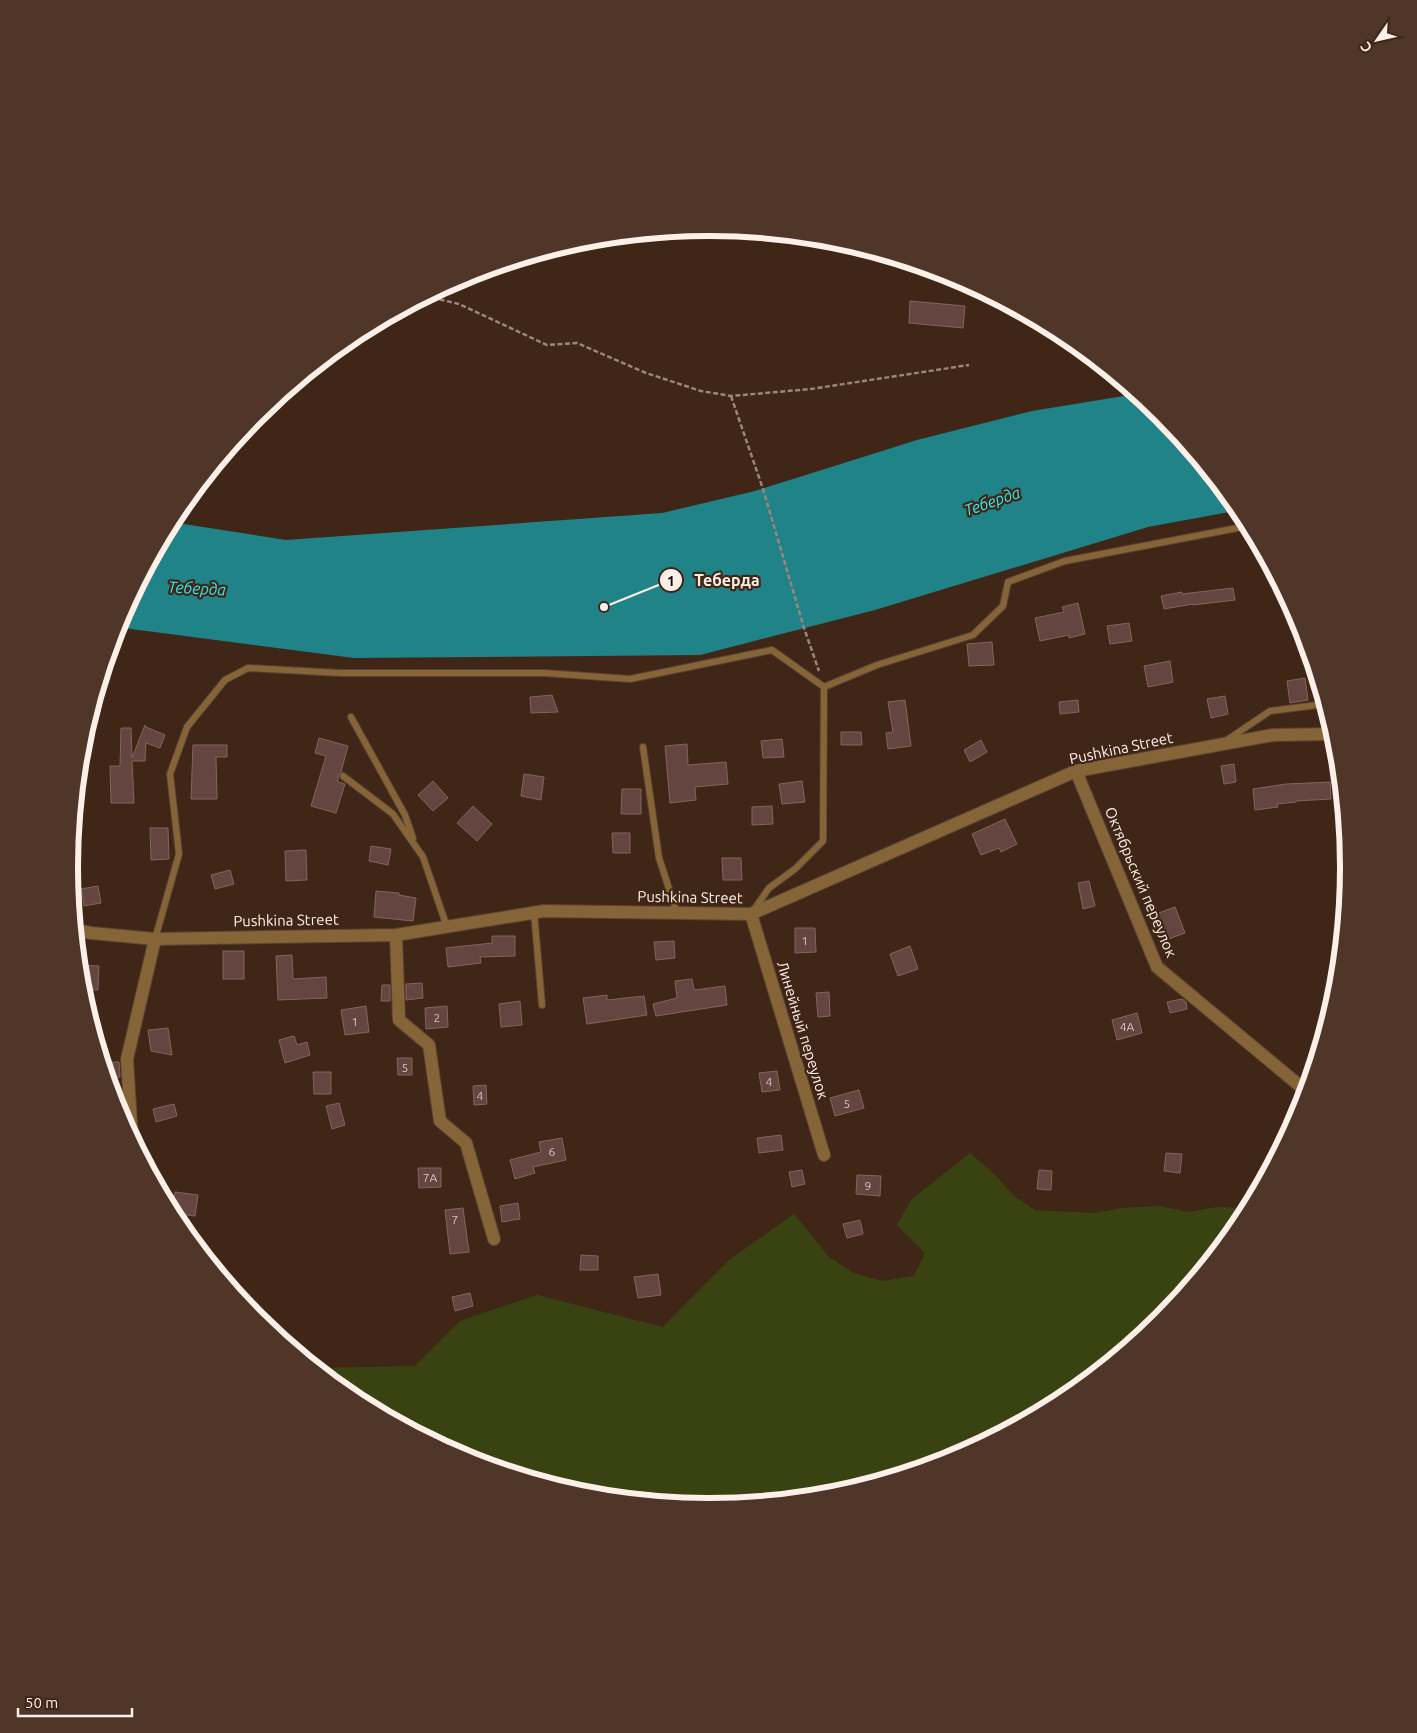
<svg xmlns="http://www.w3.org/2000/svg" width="1417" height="1733" viewBox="0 0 1417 1733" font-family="Ubuntu,sans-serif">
<rect width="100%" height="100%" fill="#402617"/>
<path fill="#394312" d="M970,1153L995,1175L1014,1196L1035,1210L1092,1213L1123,1208L1159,1206L1188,1212L1217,1207L1248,1208L1240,1222L1161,1319L1064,1399L953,1458L833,1494L708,1506L583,1494L463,1457L353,1398L316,1368L415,1366L460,1321L537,1295L663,1327L729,1260L794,1214L829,1257L854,1273L882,1281L914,1276L925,1253L897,1225L911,1200Z"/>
<path fill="#208387" d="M1136,394L1161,414L1240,510L1148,527L875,610L700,655L354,658L116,627L171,522L286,540L662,513L755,491L917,440L1032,411Z"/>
<g fill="#654540" stroke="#86635e">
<path d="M910,301L965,306L963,328L909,323Z"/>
<path d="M1233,588L1235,600L1193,605V604L1164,609L1161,596L1182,592V594Z"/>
<path d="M1078,603L1085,634L1069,638V635L1040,641L1035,618L1064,612L1062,607Z"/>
<path d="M1129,623L1132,641L1110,644L1107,626Z"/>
<path d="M992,642L994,665L969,666L967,644Z"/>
<path d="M1170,661L1173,682L1148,687L1144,666Z"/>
<path d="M1305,678L1308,700L1290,703L1287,681Z"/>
<path d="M552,695L558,712L531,713L530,697Z"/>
<path d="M1225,696L1228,714L1211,718L1207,699Z"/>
<path d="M905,700L911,746L888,749L886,733L893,732L888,702Z"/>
<path d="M1078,700L1079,712L1060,714L1059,702Z"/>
<path d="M145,725L146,727L165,735L160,748L146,743L145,761H132L134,803H111L110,766H120L121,728H131L132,758Z"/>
<path d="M841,732H861L862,745H841Z"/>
<path d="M319,738L348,746L341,772L338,775V782L345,784L336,813L311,806L326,756L315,753Z"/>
<path d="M782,739L784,757L763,758L761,741Z"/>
<path d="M981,740L987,752L970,762L964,750Z"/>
<path d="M687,744L688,765L726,762L728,784L695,787L696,800L670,803L665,746Z"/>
<path d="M193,745H227V757H216L217,799H191Z"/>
<path d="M1234,764L1236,782L1224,784L1221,766Z"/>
<path d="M524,774L544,777L541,800L521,796Z"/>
<path d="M433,781L448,798L433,811L418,795Z"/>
<path d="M802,781L805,802L782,804L779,784Z"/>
<path d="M1330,782L1331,799L1296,801V802L1277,804L1278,807L1255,810L1253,789L1286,784Z"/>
<path d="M622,789H641V814H621Z"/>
<path d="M473,806L492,824L477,841L457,823Z"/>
<path d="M772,806L773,824L752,825V807Z"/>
<path d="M1005,819L1017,844L1001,852L999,848L981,855L972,834Z"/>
<path d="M150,828H168L169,859L151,860Z"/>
<path d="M612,833H630V853H613Z"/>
<path d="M371,846L391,849L388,865L369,861Z"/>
<path d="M306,850L307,880L286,881L285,851Z"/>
<path d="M722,858H741L742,880H723Z"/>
<path d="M230,870L234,884L215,889L211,875Z"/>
<path d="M1089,881L1095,906L1083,909L1078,883Z"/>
<path d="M98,886L101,903L84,906L81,889Z"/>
<path d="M376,891L399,893V895L416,898L413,921L374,917Z"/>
<path d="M1175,907L1185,933L1166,940L1156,914Z"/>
<path d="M795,928H815L816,952L795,953Z"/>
<path d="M492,936H515V956L480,957L481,963L448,967L446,948L492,943Z"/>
<path d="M674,941L675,958L656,960L654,942Z"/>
<path d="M910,946L918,969L898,976L890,954Z"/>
<rect x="223" y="951" width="21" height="28"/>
<path d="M292,955L293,979L326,977L327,998L278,1000L276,956Z"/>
<path d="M78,965L99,966L98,990L81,989Z"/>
<path d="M692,979L694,990L725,986L727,1005L656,1016L653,1004L677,998L675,981Z"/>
<path d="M422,983L423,998L406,1000V984Z"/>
<path d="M382,985H390V1001H381Z"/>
<path d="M829,992L830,1016L818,1017L816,993Z"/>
<path d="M607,995V1000L644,996L647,1015L587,1024L583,998Z"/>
<path d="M1182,999L1186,1002L1187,1009L1170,1013L1167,1002Z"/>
<path d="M520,1001L522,1025L501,1027L499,1004Z"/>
<path d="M366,1006L369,1032L345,1035L341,1010Z"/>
<path d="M447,1006L448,1027L426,1029L425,1008Z"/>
<path d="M1137,1013L1142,1033L1117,1040L1112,1020Z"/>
<path d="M168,1028L172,1055L151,1051L148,1030Z"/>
<path d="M294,1036L297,1045L307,1042L310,1055L285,1063L279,1040Z"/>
<path d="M397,1058H412V1075H398Z"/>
<path d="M103,1062H119L120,1077L107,1078Z"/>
<path d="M777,1071L780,1090L762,1092L759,1073Z"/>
<path d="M313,1072H331V1094H314Z"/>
<path d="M486,1085L487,1104L474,1105L473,1086Z"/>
<path d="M859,1090L864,1108L835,1116L830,1098Z"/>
<path d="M339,1103L345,1125L332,1129L326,1106Z"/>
<path d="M174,1104L177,1116L156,1122L153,1109Z"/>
<path d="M781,1135L783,1150L759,1153L757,1138Z"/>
<path d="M562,1138L566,1160L533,1167L535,1173L515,1179L510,1160L541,1152L539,1142Z"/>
<path d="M1166,1153L1182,1154L1180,1173L1164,1171Z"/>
<path d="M418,1168H441V1187L419,1188Z"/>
<path d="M802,1170L805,1184L792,1187L789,1172Z"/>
<path d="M1039,1170L1052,1171L1051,1190L1037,1189Z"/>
<path d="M857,1175L881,1176L880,1196L856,1194Z"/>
<path d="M175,1192L198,1195L195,1216L172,1213Z"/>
<path d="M518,1203L520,1219L502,1222L500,1206Z"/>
<path d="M463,1208L469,1252L450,1254L445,1210Z"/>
<path d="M860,1220L863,1234L847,1238L843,1224Z"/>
<path d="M581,1255L598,1256V1270H580Z"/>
<path d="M658,1274L661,1295L638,1298L634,1277Z"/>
<path d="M470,1293L473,1306L455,1311L452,1297Z"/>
</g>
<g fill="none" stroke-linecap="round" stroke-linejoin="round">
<defs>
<g id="lane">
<path d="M351,717L405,815L413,838"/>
<path d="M1227,740L1270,711L1325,704"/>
<path d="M643,747L659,858L677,913"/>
<path d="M343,776L393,814L423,857L447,927"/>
<path d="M753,911L769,888L795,869L823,841L824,687"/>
<path d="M534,912L542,1005"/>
<path d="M155,939L179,854L170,774L187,727L225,680L248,668L340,673H544L630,679L772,650L824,687L877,665L973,635L1003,606L1008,582L1065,561L1248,526"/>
</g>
<g id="street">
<path d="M1076,771L1157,967L1306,1091"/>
<path d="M751,914L824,1155"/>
<path d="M75,930L91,933L155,939L396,935L544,911L751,914L1076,771L1273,735L1334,734"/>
<path d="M396,935L399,1020L429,1045L440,1121L466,1143L494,1239"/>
<path d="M132,1139L127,1059L155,939"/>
</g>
</defs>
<use href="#lane" stroke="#5b4234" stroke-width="8"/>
<use href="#street" stroke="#5b4234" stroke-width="14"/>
<g stroke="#9b867b" stroke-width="2.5" stroke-dasharray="5 2.5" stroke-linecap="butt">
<path d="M425,296L459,304L547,345L577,343L646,373L701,391L731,396L811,389L969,365"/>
<path d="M731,396L763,489L804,628L819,671"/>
</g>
<use href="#lane" stroke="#856537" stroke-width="6"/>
<use href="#street" stroke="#856537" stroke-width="12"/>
</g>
<g text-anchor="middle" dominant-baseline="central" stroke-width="4.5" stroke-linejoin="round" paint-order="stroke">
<g font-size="12" fill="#d8c5bf">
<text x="805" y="940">1</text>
<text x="437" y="1017">2</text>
<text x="355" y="1021">1</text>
<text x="1127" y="1026">4А</text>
<text x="405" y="1067">5</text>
<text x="769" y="1081">4</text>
<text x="480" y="1095">4</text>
<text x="847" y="1103">5</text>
<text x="552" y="1151">6</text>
<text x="430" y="1177">7А</text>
<text x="868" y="1185">9</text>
<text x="455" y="1219">7</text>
</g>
<g font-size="15" fill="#fef0e9" stroke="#402617">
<text transform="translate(1121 748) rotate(-12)">Pushkina Street</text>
<text transform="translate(1141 882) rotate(67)">Октябрьский переулок</text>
<text transform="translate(690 897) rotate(1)">Pushkina Street</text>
<text transform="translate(286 920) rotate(-1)">Pushkina Street</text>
<text transform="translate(803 1030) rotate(73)">Линейный переулок</text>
</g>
<g font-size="16" font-style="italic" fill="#30e9f1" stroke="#402617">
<text transform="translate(992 501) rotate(-19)">Теберда</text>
<text transform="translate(197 588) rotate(3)">Теберда</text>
</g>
</g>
<path d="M0 0H1417V1733H0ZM78 867a631 631 0 1 1 1262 0a631 631 0 1 1-1262 0Z" fill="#4f3628" fill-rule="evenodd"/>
<path fill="none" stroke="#fef0e9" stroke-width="6" d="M78 867a631 631 0 1 1 1262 0a631 631 0 1 1-1262 0Z"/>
<path fill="none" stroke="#fef0e9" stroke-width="2" d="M604 607L671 580"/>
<g fill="#fef0e9" stroke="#402617" stroke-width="2">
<circle cx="604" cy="607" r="5"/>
<circle cx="671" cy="580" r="12"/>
</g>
<g font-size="15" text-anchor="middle" font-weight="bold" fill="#111">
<text x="671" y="586">1</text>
</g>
<g font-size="16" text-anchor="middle" font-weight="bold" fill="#fef0e9" stroke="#402617" stroke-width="4.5" stroke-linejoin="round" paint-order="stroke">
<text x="727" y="586">Теберда</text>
</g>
<g transform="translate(1377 40) rotate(236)" stroke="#402617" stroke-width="4" paint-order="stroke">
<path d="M0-4L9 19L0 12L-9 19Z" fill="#fef0e9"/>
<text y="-8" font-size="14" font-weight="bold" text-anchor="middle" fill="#fef0e9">С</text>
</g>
<path d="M18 1708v8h114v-8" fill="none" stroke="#fef0e9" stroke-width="2.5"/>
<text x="25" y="1708" font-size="15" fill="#fef0e9" stroke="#402617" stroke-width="4" paint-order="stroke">50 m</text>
</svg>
